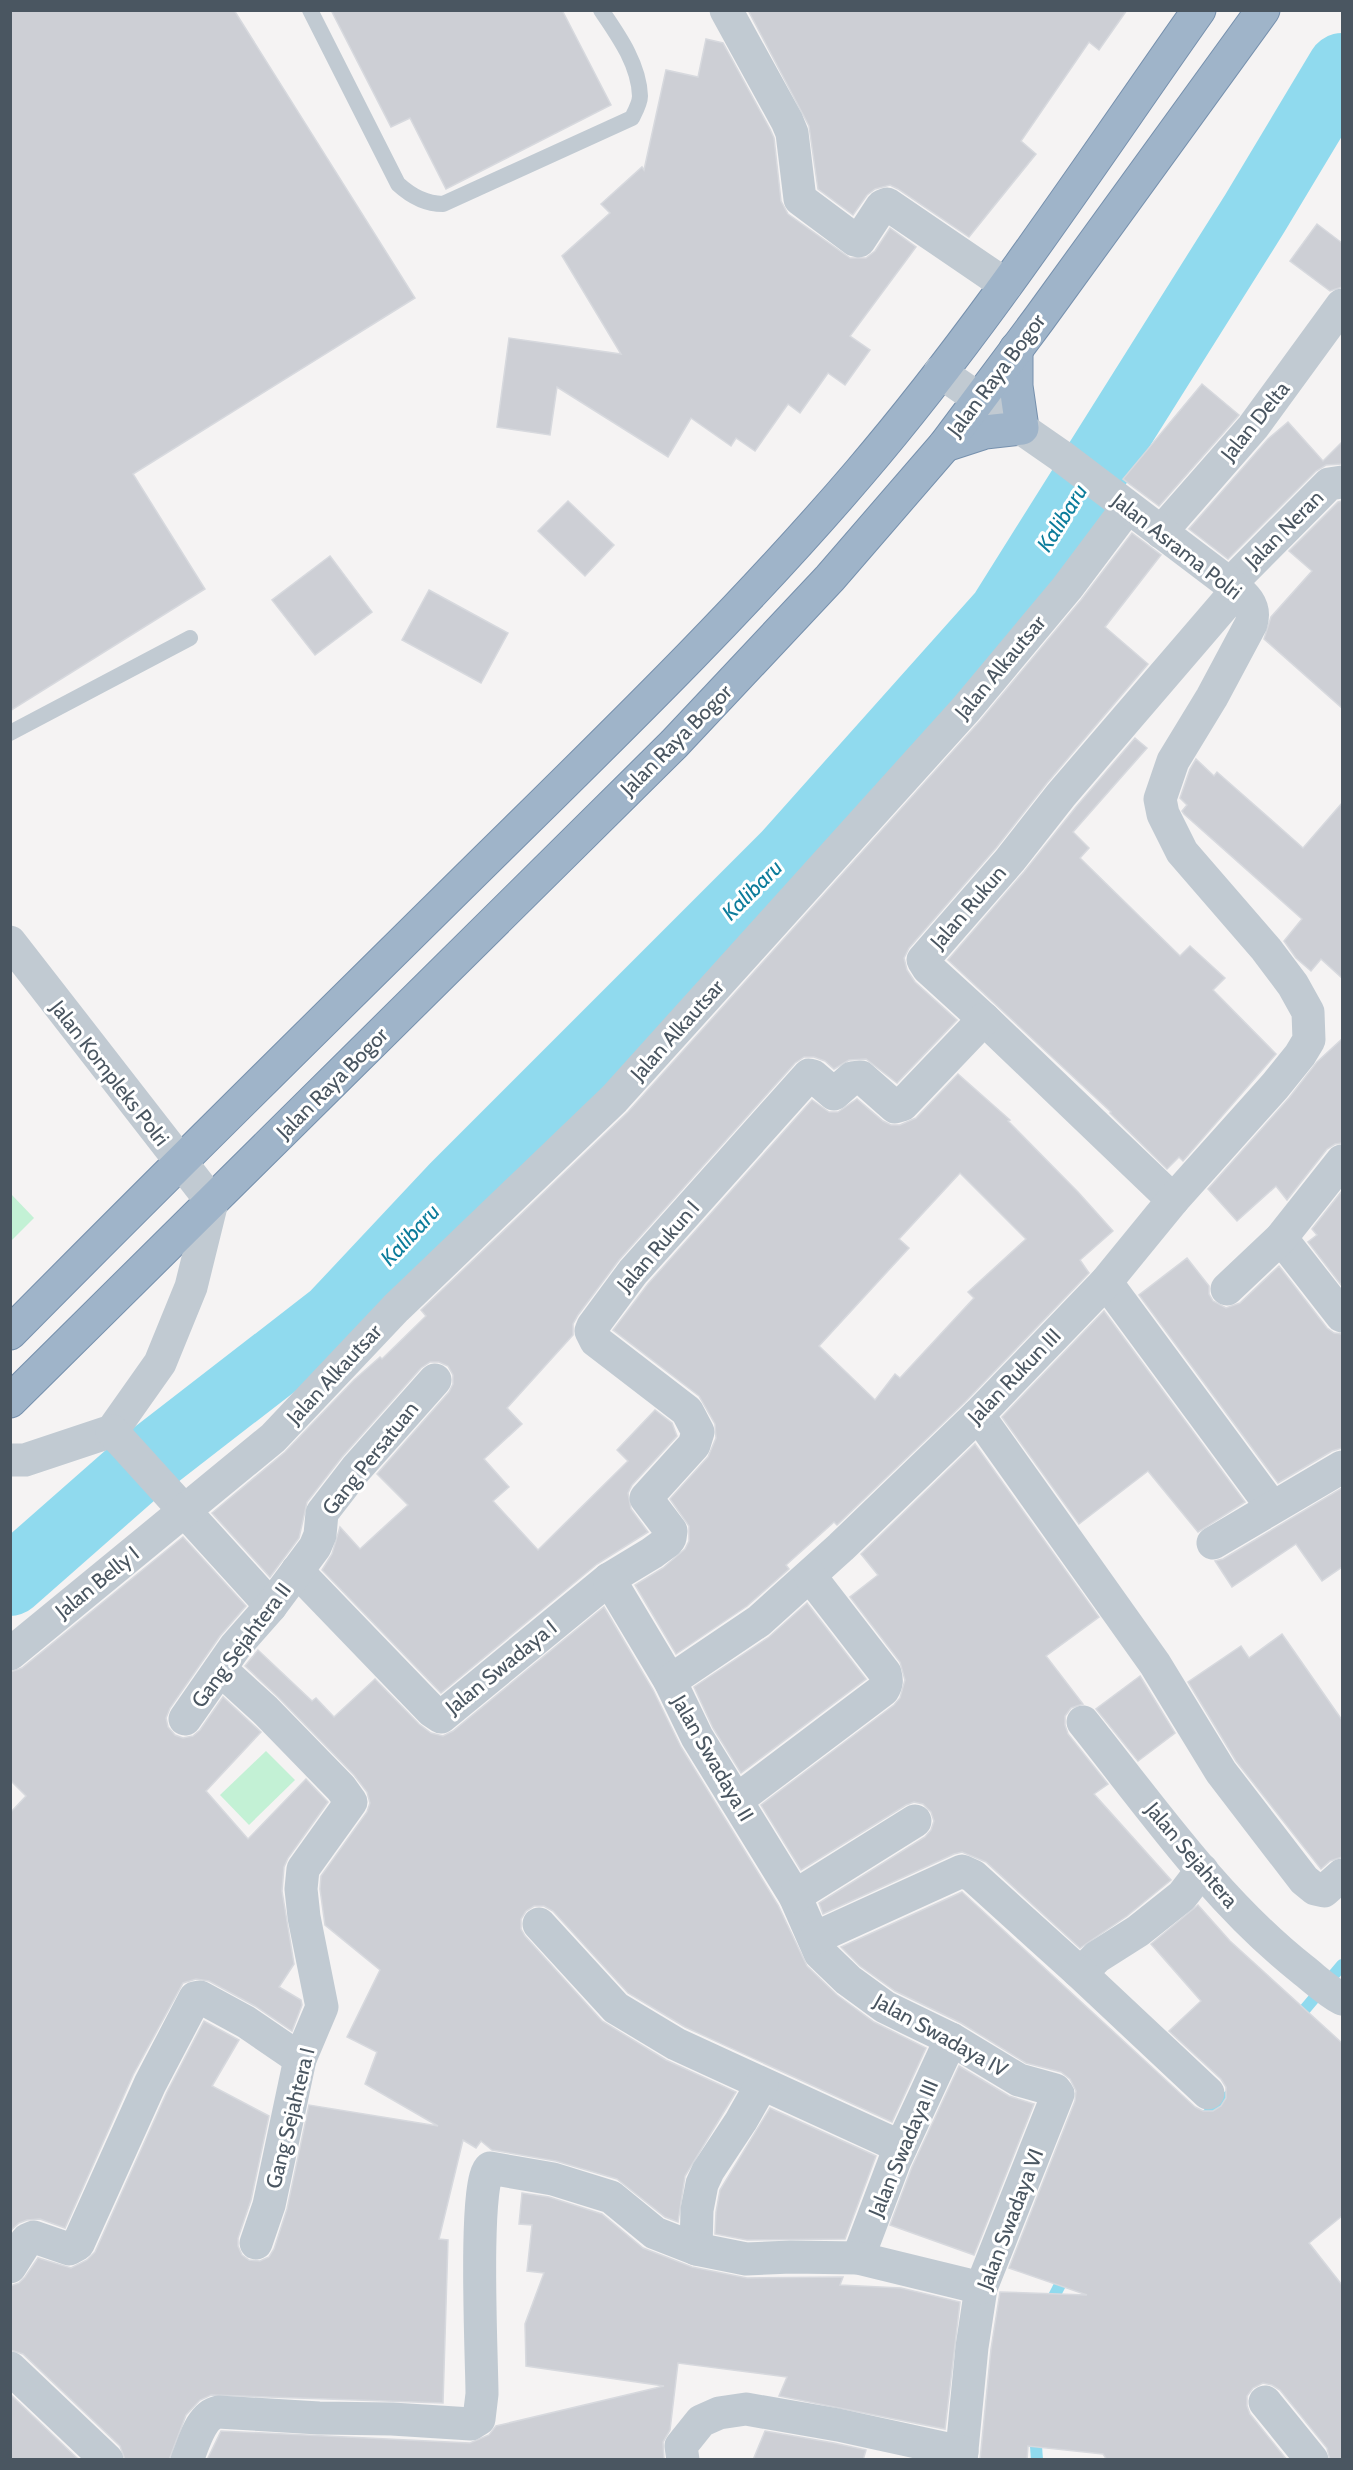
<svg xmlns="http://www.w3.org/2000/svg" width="1353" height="2470" viewBox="0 0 1353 2470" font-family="Cabin,sans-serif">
<rect width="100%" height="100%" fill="#f5f3f3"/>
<g fill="#c3f1d5">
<path d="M11,1194L34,1218L11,1241Z"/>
<path d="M266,1751L295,1780L249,1825L220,1795Z"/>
</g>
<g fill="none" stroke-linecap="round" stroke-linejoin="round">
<g stroke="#90daee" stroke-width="12">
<path d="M1295,2021L1342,1965"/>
<path d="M1200,2121L1237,2089"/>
<path d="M1048,2308L1066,2273"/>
<path d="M1035,2432L1037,2460"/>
</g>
<path stroke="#90daee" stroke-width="70" d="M10,1581L135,1471L334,1317L456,1187L787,856L1003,614L1255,213L1342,68"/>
</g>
<g fill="#cdcfd5" stroke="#d7d9de" stroke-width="1.5" fill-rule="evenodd">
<path d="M10,10H234L415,298L133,474L205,589L10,711Z"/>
<path d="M331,10H562L611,105L446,189L410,118L391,127Z"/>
<path d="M748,10H1127L1099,50L1089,42L1021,141L1036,154L969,237L898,189L890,185L875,189L867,195L853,215L818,189L809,126Z"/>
<path d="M706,39L723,43L770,129L774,138L781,201L788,214L850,258H866L875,251L890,228L916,247L850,336L870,350L845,385L828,373L800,413L788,404L755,451L736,438L731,446L691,418L668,457L557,387L550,435L497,427L509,338L621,354L562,256L610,213L601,204L642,167L644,170L666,70L698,77Z"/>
<path d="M1317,224L1342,243V287L1330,291L1290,261Z"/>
<path d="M1202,384L1239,415L1159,506L1123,479Z"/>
<path d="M1288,422L1323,461L1342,442V464L1326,465L1316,471L1228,559L1189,529L1268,439Z"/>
<path d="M568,501L614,545L585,576L538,531Z"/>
<path d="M1342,501V708L1264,639L1271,617L1312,571L1289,551L1338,502Z"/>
<path d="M1132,533L1161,555L1105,627L1148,664L1047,783L996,848L909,948L904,958L907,970L915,982L957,1020L897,1083L866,1059L849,1060L834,1069L825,1061L814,1057H804L795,1063L619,1260L578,1315L573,1324V1335L507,1408L522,1424L484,1459L509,1487L493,1501L538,1550L628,1461L617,1450L655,1410L672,1423L677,1436L632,1485L628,1493L631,1509L648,1532L597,1564L441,1693L322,1570L332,1554L340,1527L360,1549L408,1505L377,1474L449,1392L453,1384V1375L448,1366L439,1362H430L421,1368L342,1457L307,1502L299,1538L270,1577L212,1513L285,1452L354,1380L380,1357L382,1359L426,1316L421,1310L628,1112L980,721L1081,600Z"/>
<path d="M330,556L372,612L315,655L272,600Z"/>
<path d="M429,590L508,633L481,683L402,640Z"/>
<path d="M1135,738L1147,748L1073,832L1089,848L1080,858L1180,956L1190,946L1225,978L1213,990L1276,1054L1183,1161L1179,1157L1167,1169L1110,1113L1111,1112L948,960L1024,872L1076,807Z"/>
<path d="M1196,759L1214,776L1217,772L1303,848L1342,803V978L1321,959L1311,971L1296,958L1284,941L1302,919L1184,814L1182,811L1187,805L1180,798L1190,769Z"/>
<path d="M1342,1039V1143L1335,1144L1327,1149L1287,1200L1276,1186L1237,1221L1208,1189L1289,1098L1317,1062Z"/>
<path d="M958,1074L1010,1120L1008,1121L1078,1192L1113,1231L1080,1260L1089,1273L965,1402L837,1525L834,1522L786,1565L789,1569L747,1606L676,1654L635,1585L663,1568L685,1549L689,1541V1526L670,1499L708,1457L716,1438L715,1424L699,1396L613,1330L648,1284L812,1100L829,1112H838L857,1099L883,1121L891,1125H900L916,1118ZM960,1173L1026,1239L968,1292L974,1298L900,1378L895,1374L875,1400L819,1346L909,1248L899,1239Z"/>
<path d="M1342,1191V1286L1308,1242L1317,1235L1312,1229Z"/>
<path d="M1187,1258L1209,1286V1294L1213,1301L1226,1308L1240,1303L1279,1266L1327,1328L1334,1333L1342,1334V1448L1332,1451L1278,1483L1139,1295Z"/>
<path d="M1104,1311L1245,1502L1198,1532L1148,1471L1079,1524L1002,1417Z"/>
<path d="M975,1444L1099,1617L1046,1656L1083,1704L1071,1708L1065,1716V1725L1068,1734L1108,1784L1094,1794L1171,1880L1127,1916L1080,1948L986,1862L962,1852L954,1854L823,1914L819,1903L925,1837L931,1830L934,1821L931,1812L923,1804L914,1802L906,1805L801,1870L761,1805L894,1705L900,1698L905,1680L900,1662L850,1597L878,1575L861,1554Z"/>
<path d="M1342,1488V1567L1322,1581L1296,1544L1232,1587L1215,1561L1223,1559Z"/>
<path d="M183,1537L246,1606L220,1636L170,1708L166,1718L168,1727L175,1735L183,1738L193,1736L200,1730L223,1697L261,1732L206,1791L248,1839L306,1779L328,1802L288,1858L284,1867L282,1891L294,1964L279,1987L301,2000L302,2005L292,2031L255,2006L209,1981L196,1979L183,1983L133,2075L65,2228L40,2219L27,2220L19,2223L10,2231V1813L26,1796L10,1780V1672L22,1668Z"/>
<path d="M807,1603L866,1679L741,1773L713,1728L694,1687L769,1637Z"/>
<path d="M604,1607L653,1690L681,1747L778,1905L807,1966L837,1995L874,2022L926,2048L892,2122L685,2027L628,1993L553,1911L544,1906H534L526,1911L521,1919V1929L525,1936L602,2021L666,2060L736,2092L685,2176L678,2222L665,2217L617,2179L556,2161L492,2150L481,2141L476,2148L463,2140L439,2239L448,2240L443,2403L211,2395L200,2400L186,2415L169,2460H125L120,2446L23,2354L10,2350V2286L19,2283L25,2277L38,2258L71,2268L87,2260L95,2252L167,2092L204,2021L239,2040L212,2086L269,2116L251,2200L238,2238V2246L242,2255L249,2260L260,2261L269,2257L274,2249L287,2209L309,2105L438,2126L365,2084L377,2052L347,2037L380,1970L325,1925L320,1889L321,1876L367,1812L370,1803L367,1792L354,1775L278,1697L245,1666L258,1650L312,1701L316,1698L334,1717L375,1679L419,1724L431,1733L443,1736L453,1731Z"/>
<path d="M1282,1634L1342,1720V1857L1330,1861L1321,1869L1236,1761L1188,1682L1241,1646L1249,1658Z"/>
<path d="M1140,1676L1175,1733L1138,1761L1096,1709Z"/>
<path d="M962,1892L1195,2107L1203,2111H1213L1221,2106L1226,2098V2087L1221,2079L1169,2031L1201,2001L1151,1944L1198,1905L1230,1941L1342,2043V2216L1309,2243L1342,2285V2460H1330L1327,2448L1280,2390L1272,2385L1263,2383L1253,2388L1247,2396V2406L1250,2414L1287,2460H1107L1103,2454L1028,2446L1027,2460H980L991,2349L1000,2292L1087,2295L1009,2268L1075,2101L1076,2091L1070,2079L1061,2072L1026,2063L961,2023L895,1991L860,1966L841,1947Z"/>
<path d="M959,2066L1009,2096L1034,2104L974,2255L890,2225L912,2167Z"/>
<path d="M770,2108L876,2156L845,2239L747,2240L715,2234L716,2212L720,2190Z"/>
<path d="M522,2193L549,2197L602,2214L643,2248L692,2267L747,2278L843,2277L840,2285L901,2288L960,2302L945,2429L779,2396L787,2377L678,2363L670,2430L663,2442L664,2460H207L221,2431L470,2443L489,2435L496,2426L664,2386L526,2366L525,2324L544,2273L527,2271L532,2225L519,2224Z"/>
<path d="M10,2394L79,2460H10Z"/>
<path d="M765,2431L834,2443L866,2450L863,2460H753Z"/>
</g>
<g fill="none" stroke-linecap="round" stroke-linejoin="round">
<defs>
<g id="trunk">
<path d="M945,445L985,432L1022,428L1016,386V349"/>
<path d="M10,1333C168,1173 328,1016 487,859C615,733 743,609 860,472C984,327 1089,166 1199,10"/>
<path d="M10,1401L674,744L830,578L945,445L1039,319L1263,10"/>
</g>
</defs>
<use href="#trunk" stroke="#7690ad" stroke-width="35"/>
<g stroke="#c1cad2" stroke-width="16">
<path d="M310,10L398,184C411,196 425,204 443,204L632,118C635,112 640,103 640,96C639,64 618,35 601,10"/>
<path d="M10,733L190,638"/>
</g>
<g stroke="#c1cad2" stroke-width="33">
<path d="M726,10L787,121L792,133L800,199L855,240L859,241L882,206L887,204L1006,285"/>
<path d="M1161,532L1253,427L1342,305"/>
<path d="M1230,584L1329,484L1342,482"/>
<path d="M10,942L212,1202L191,1287L160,1363L112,1431L25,1460H10"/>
<path d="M1173,1200L984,1019L928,968L923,960L1010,860L1061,795L1237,590"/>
<path d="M1281,1238L1342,1316"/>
<path d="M1106,1282L1272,1507"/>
<path d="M1227,1289L1281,1238L1342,1161"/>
<path d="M978,1415L1155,1664L1221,1772L1304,1880L1315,1889L1324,1891L1342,1875"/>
<path d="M112,1431L271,1606"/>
<path d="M1213,1543L1342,1467"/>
<path d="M297,1571L432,1711L441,1717L609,1579L652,1553L667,1542L670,1538L671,1531L646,1498L694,1445L698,1432L687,1411L596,1341L591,1331L593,1326L633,1272L809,1075L813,1076L834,1094L852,1078L861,1077L895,1107L902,1105L984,1019"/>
<path d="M609,1579L670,1681L697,1737L795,1896L820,1953L848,1980L885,2007L951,2039L1019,2080L1055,2090L1058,2094L981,2288L972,2347L961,2460"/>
<path d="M10,1654L273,1438L396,1308L614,1099L966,709L1067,588L1127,508"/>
<path d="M220,1669L265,1710L341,1788L351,1802L303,1869L301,1889L304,1917L322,2007L300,2059L269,2205L256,2243"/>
<path d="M670,1681L759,1621L841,1547L978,1415L1106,1282L1173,1200L1275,1086L1300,1055L1309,1040L1308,1012L1293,985L1266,949L1182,852L1163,814L1160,799L1173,761L1212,697L1251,624C1257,605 1244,595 1230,584L1061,456L940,372"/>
<path d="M185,1719L235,1647L271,1606L315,1547L320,1535L322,1513L356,1469L435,1380"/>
<path d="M1083,1722C1151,1807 1216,1901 1302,1969C1316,1980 1327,1991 1342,1999"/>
<path d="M737,1800L883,1690C887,1684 887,1680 885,1673L810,1576"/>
<path d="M795,1896L915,1821"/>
<path d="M539,1924L616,2008L676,2044L901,2147"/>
<path d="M815,1938L962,1871L973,1876L1078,1971L1084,1970L1097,1957L1138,1931L1182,1896L1202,1870"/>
<path d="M1078,1971L1208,2093"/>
<path d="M696,2249L697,2210L702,2184L708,2171L741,2121L762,2084"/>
<path d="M858,2258L895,2160L951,2039"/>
<path d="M10,2267L27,2240L34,2237L69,2249L78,2244L150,2084L195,1998L200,1997L246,2022L300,2059"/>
<path d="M10,2368L107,2460"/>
<path d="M1265,2402L1312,2460"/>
<path d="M187,2460C194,2444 200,2416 218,2412L319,2418L392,2419L471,2424L479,2419L482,2394C482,2363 473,2182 490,2168L553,2179L611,2197L655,2233L696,2249L746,2259L791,2257L858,2258L981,2288"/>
<path d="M683,2460L681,2446L701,2421L719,2413L746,2409L838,2425L962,2452"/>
</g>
<use href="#trunk" stroke="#9fb4c9" stroke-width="33"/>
</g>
<g text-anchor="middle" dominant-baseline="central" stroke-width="6" stroke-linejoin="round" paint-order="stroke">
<g font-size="21" fill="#4a5661" stroke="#fff">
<text transform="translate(996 375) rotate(-53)">Jalan Raya Bogor</text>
<text transform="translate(1255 421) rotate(-51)">Jalan Delta</text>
<text transform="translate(1284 529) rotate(-45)">Jalan Neran</text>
<text transform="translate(1177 546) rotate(38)">Jalan Asrama Polri</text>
<text transform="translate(1000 667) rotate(-50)">Jalan Alkautsar</text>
<text transform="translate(676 740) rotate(-45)">Jalan Raya Bogor</text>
<text transform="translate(968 907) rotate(-49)">Jalan Rukun</text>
<text transform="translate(677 1030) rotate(-48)">Jalan Alkautsar</text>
<text transform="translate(110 1073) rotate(52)">Jalan Kompleks Polri</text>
<text transform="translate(332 1083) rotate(-45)">Jalan Raya Bogor</text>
<text transform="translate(658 1246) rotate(-49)">Jalan Rukun I</text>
<text transform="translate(334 1374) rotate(-47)">Jalan Alkautsar</text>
<text transform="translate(1014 1376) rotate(-46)">Jalan Rukun III</text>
<text transform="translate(370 1458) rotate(-51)">Gang Persatuan</text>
<text transform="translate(97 1582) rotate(-39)">Jalan Belly I</text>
<text transform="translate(241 1645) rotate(-53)">Gang Sejahtera II</text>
<text transform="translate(501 1667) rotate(-39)">Jalan Swadaya I</text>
<text transform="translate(713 1758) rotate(60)">Jalan Swadaya II</text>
<text transform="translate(1192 1855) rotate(50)">Jalan Sejahtera</text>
<text transform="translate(941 2035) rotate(29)">Jalan Swadaya IV</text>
<text transform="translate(290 2118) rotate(-76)">Gang Sejahtera I</text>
<text transform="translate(903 2148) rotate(-67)">Jalan Swadaya III</text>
<text transform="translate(1010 2219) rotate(-69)">Jalan Swadaya VI</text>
</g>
<g font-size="22" font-style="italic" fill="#0c7c9b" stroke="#fff">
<text transform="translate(1062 518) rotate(-58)">Kalibaru</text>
<text transform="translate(752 890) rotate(-45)">Kalibaru</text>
<text transform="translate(410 1235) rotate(-47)">Kalibaru</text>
</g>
</g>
<rect width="1353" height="2470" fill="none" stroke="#4a5661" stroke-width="24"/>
</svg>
